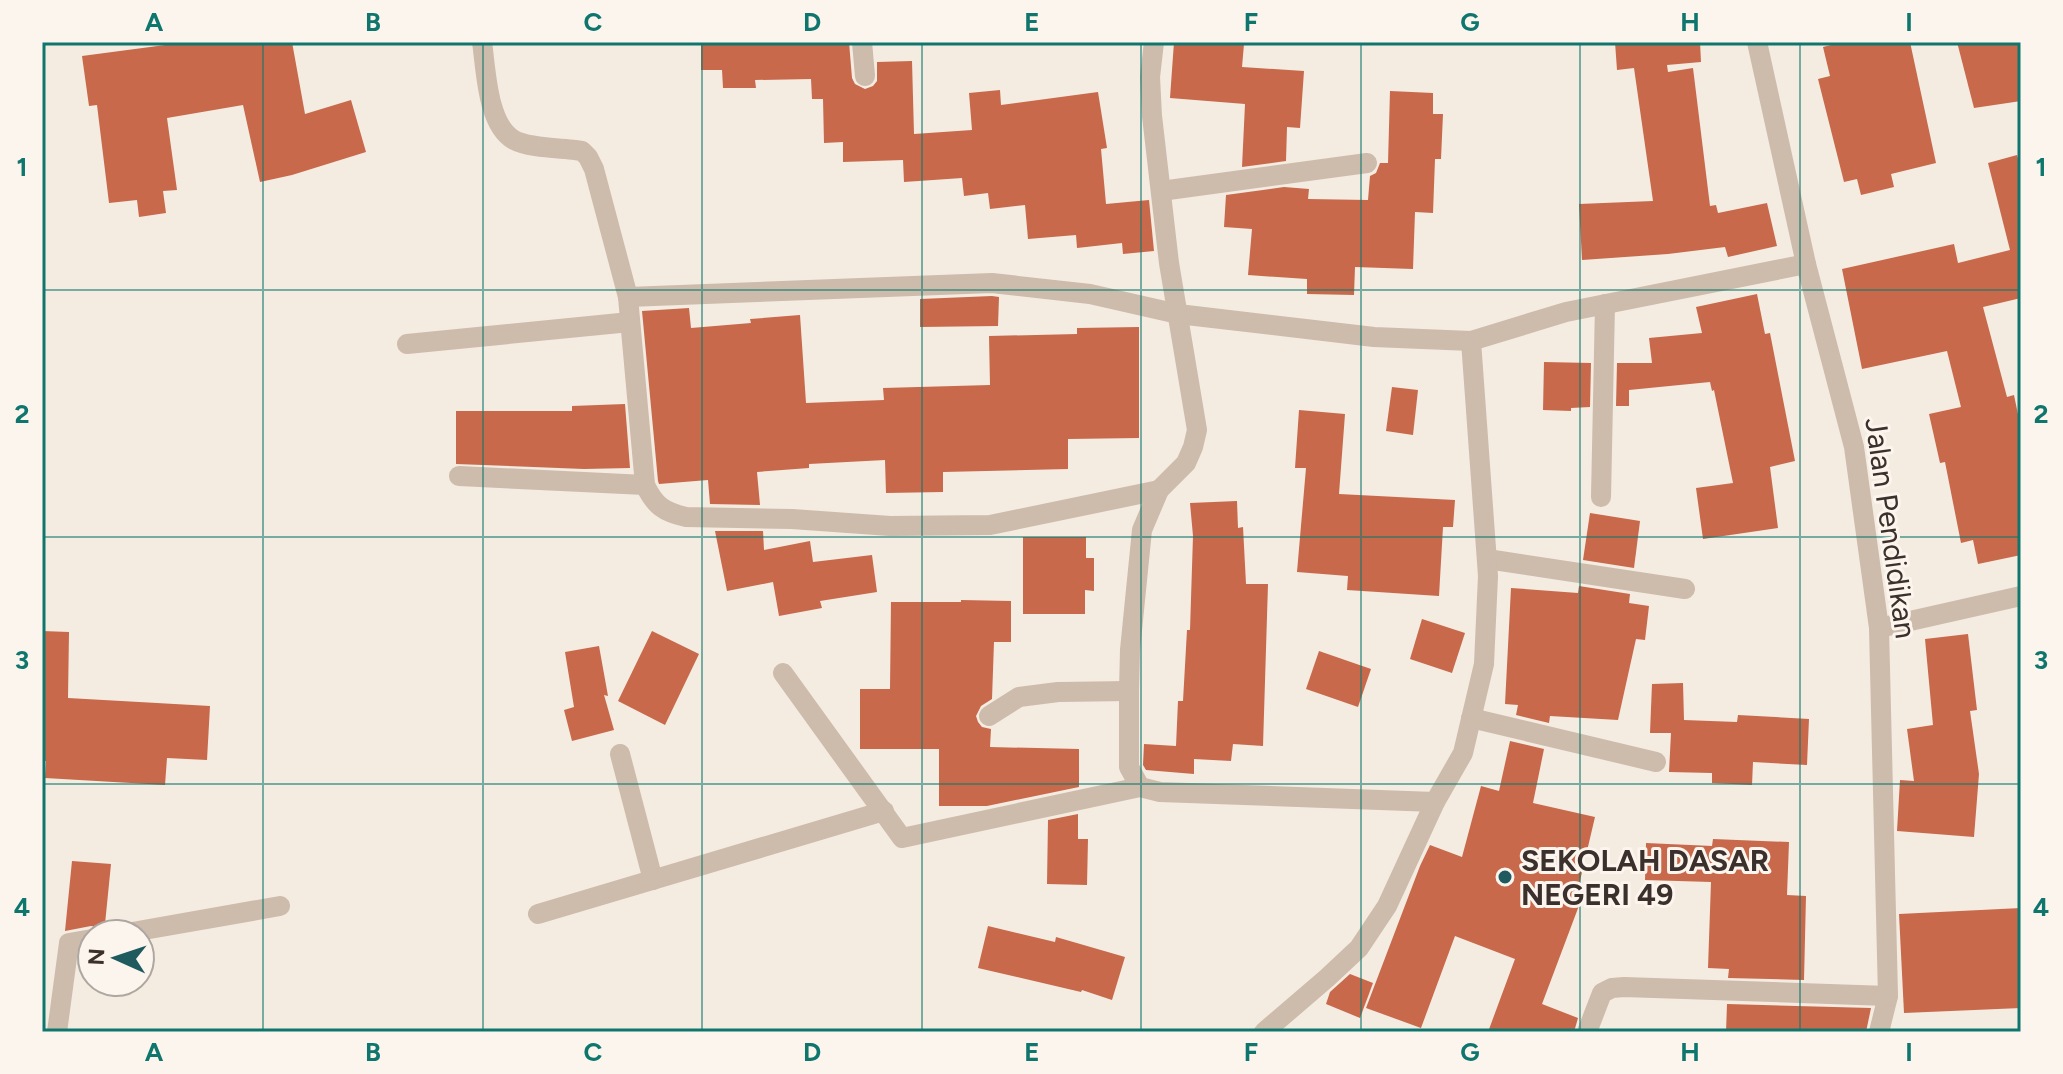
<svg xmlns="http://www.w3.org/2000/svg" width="2063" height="1074" viewBox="0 0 2063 1074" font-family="Figtree,sans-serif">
<rect width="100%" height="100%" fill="#f4ebe1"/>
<g fill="#c8694b">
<path d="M188,42H292L305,114L351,100L366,152L292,175L260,182L243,105L167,118L177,190L163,191L166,213L139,217L137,200L109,203L97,105L89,106L82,56Z"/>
<path d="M701,42H849L852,78L855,84L865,89L873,86L877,81V62L912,61L914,134L972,130L969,93L1000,90L1001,105L1098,92L1107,148L1101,149L1106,204L1149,200L1154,251L1123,254L1122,243L1077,248L1076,235L1028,239L1025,205L990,209L988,193L964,196L962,178L904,182L903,160L843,162V142L824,143L823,99H812L811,79L755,80L756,88H723L722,70H701Z"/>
<path d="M1174,42L1244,44L1242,67L1304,71L1300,128L1287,127L1286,161L1242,167L1245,104L1170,98Z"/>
<path d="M1615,42H1700L1701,62L1667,65L1668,72L1693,68L1710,206L1716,205L1718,213L1767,203L1777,246L1728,257L1725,247L1668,254L1582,260L1579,204L1653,201L1634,68L1617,70Z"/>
<path d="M1843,42H1910L1936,163L1891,174L1894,187L1861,195L1857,179L1844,182L1818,79L1830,76L1823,47Z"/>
<path d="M1957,42H2021V101L1974,108Z"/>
<path d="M1390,91L1433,93V114H1443L1441,159H1435L1433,213L1415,212L1413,269L1355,267L1354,295L1307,294V279L1248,275L1252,229L1224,227L1226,195L1284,187L1309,189L1308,199L1368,200L1370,176L1376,173L1380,163H1388Z"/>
<path d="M2017,155L2021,169V298L1983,307L2007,397L2014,395L2021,429V555L1978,564L1973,540L1961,543L1945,462L1940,463L1929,414L1961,407L1947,351L1862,369L1842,269L1954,244L1958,263L2010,250L1988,163Z"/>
<path d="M1757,294L1765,334L1770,333L1795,461L1770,467L1778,528L1703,539L1696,488L1733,483L1714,390L1712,391L1710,382L1629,390V406H1616L1617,363H1652L1649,338L1702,333L1696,307Z"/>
<path d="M992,296L999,297L998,326L920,327V299Z"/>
<path d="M689,308L691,328L751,323L750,319L800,315L806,403L884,400L883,388L990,385L989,336L1077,334V328L1139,327V438L1068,439V469L943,472V492L886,493L885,460L809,464V468L757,472L760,505L710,504L708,480L659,484L658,481L642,311Z"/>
<path d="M1544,362L1591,363L1590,407L1571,408V411L1543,410Z"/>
<path d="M1392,387L1418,390L1413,435L1386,431Z"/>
<path d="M625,404L630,468L584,469L456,464V411H572V406Z"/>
<path d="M1299,410L1345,414L1339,494L1455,500L1453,527H1443L1439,596L1347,590L1348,576L1297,572L1306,468H1295Z"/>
<path d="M1237,501L1238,528L1243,527L1246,584H1268L1263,746L1233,744L1231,761L1194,759V774L1146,770L1143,765L1144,744L1176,746L1178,701H1183L1187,630H1190L1193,536L1190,503Z"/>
<path d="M1590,513L1640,521L1634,568L1583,560Z"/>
<path d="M715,531H763L764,550L810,541L813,562L872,555L877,592L820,601L822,608L779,616L773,582L727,591Z"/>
<path d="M1023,537H1086V558H1094V591L1085,590V614H1023Z"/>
<path d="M1579,586L1630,594L1629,603L1649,606L1645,640L1636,639L1618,720L1550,716L1549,723L1516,715L1518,705L1505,704L1511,588L1578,593Z"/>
<path d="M961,600L1011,601V642H994L992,699L981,706L976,716L978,722L982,727L991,729L990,747L1079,749V787L987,806H939V749H860V689H890L891,602H961Z"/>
<path d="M1422,619L1465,633L1452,673L1410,659Z"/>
<path d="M42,631L69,632L68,698L210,706L207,760L167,758L165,785L45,778L46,761H42Z"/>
<path d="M652,631L699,654L665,725L618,701Z"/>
<path d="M1968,634L1977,710L1970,711L1979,774L1974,837L1897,831L1900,780L1914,781L1907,729L1933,725L1925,639Z"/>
<path d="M599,646L608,696L604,695L614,730L572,741L564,710L574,707L565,652Z"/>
<path d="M1319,651L1371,669L1358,707L1306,689Z"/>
<path d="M1683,683L1684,720L1737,722L1738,715L1809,719L1807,765L1753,762L1752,785L1712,783V773L1669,772L1671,733H1650L1652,684Z"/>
<path d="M1510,741L1544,749L1533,803L1595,817L1579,885L1586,887L1542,1004L1578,1018L1574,1032H1488L1515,959L1455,936L1421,1028L1366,1008L1420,866L1430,845L1462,857L1481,786L1499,791Z"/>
<path d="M1078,814V839H1088L1087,885L1047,884L1048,820Z"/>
<path d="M1713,839L1789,842L1787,895L1806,896L1804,980L1728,978L1729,969L1708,968L1711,882L1645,880L1646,843L1712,846Z"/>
<path d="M72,861L111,864L104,934L97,927L91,926L65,931Z"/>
<path d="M2021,908V1008L1904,1013L1899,914Z"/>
<path d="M988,926L1055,942L1056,937L1125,957L1112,1000L1082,990L1081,992L978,968Z"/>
<path d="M1350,974L1373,983L1360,1018L1326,1004L1330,992Z"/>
<path d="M1727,1004L1871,1008L1866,1032H1726Z"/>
</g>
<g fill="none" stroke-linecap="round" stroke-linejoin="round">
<g stroke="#cdbbac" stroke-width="20">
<path d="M482,42C486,69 487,125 514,140C529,148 558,148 575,150L582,151L588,157L594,169L628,297L992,283L1090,294L1178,314L1374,337L1471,341L1566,312L1806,264"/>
<path d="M862,42L865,76"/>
<path d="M1154,42L1150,77L1152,116L1169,263L1197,430L1193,447L1186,463L1159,490L1142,530L1130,650L1129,691V767L1140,787L1160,792L1435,802"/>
<path d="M1757,42L1806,264L1854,447L1879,628L1888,996L1879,1032"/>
<path d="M1161,191L1367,163"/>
<path d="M628,297L645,485C655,506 664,512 686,517L792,519L890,526L990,525L1159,490"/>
<path d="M407,344L630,322"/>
<path d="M459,476L645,485"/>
<path d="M1601,497L1605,304"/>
<path d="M1487,559L1685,589"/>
<path d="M1879,628L2021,596"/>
<path d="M783,673L902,838L1140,787"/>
<path d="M989,716L1019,697L1058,692L1129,691"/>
<path d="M1471,718L1656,762"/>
<path d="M620,754L653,880"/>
<path d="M538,914L884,811"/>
<path d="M121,934L280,906"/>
<path d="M57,1032L69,943L92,939"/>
<path d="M1264,1032L1327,978L1359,948L1387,906L1435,802L1463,753L1484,664L1488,576L1471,341"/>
<path d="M1587,1032L1602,993L1612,988L1624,987L1888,996"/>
</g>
</g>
<path fill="none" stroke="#0f766e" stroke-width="2" stroke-opacity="0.55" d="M263,42V1032M483,42V1032M702,42V1032M922,42V1032M1141,42V1032M1361,42V1032M1580,42V1032M1800,42V1032M42,290H2021M42,537H2021M42,784H2021"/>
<circle fill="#1f5a5e" stroke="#fbf5ee" stroke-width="3" cx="1505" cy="877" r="8"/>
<g text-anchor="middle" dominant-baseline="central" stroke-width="6" stroke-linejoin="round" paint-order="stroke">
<g font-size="30" fill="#3b302b" stroke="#fbf5ee">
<text transform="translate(1891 528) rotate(82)">Jalan Pendidikan</text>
</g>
<g font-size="30" font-weight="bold" fill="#3b302b" stroke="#fbf5ee" text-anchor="start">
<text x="1521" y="860">SEKOLAH DASAR<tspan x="1521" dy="34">NEGERI 49</tspan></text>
</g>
</g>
<rect width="2063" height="1074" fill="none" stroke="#fbf5ee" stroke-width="88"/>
<g transform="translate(116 958) rotate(273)"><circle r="38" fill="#fbf5ee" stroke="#aea6a0" stroke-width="2"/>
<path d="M0-6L14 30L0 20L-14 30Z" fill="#1f5a5e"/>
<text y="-12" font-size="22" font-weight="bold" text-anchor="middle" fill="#3b302b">N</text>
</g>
<rect x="44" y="44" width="1975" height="986" fill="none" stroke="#0f766e" stroke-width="3"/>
<g font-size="26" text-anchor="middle" font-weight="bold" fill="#0f766e">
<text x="154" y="31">A</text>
<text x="373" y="31">B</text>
<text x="593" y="31">C</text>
<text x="812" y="31">D</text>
<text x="1032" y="31">E</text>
<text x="1251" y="31">F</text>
<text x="1470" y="31">G</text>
<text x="1690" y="31">H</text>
<text x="1909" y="31">I</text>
<text x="22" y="176">1</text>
<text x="2041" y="176">1</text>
<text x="22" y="423">2</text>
<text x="2041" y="423">2</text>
<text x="22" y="669">3</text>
<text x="2041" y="669">3</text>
<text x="22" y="916">4</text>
<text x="2041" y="916">4</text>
<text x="154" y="1061">A</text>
<text x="373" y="1061">B</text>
<text x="593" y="1061">C</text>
<text x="812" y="1061">D</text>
<text x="1032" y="1061">E</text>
<text x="1251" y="1061">F</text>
<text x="1470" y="1061">G</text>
<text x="1690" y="1061">H</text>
<text x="1909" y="1061">I</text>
</g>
</svg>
